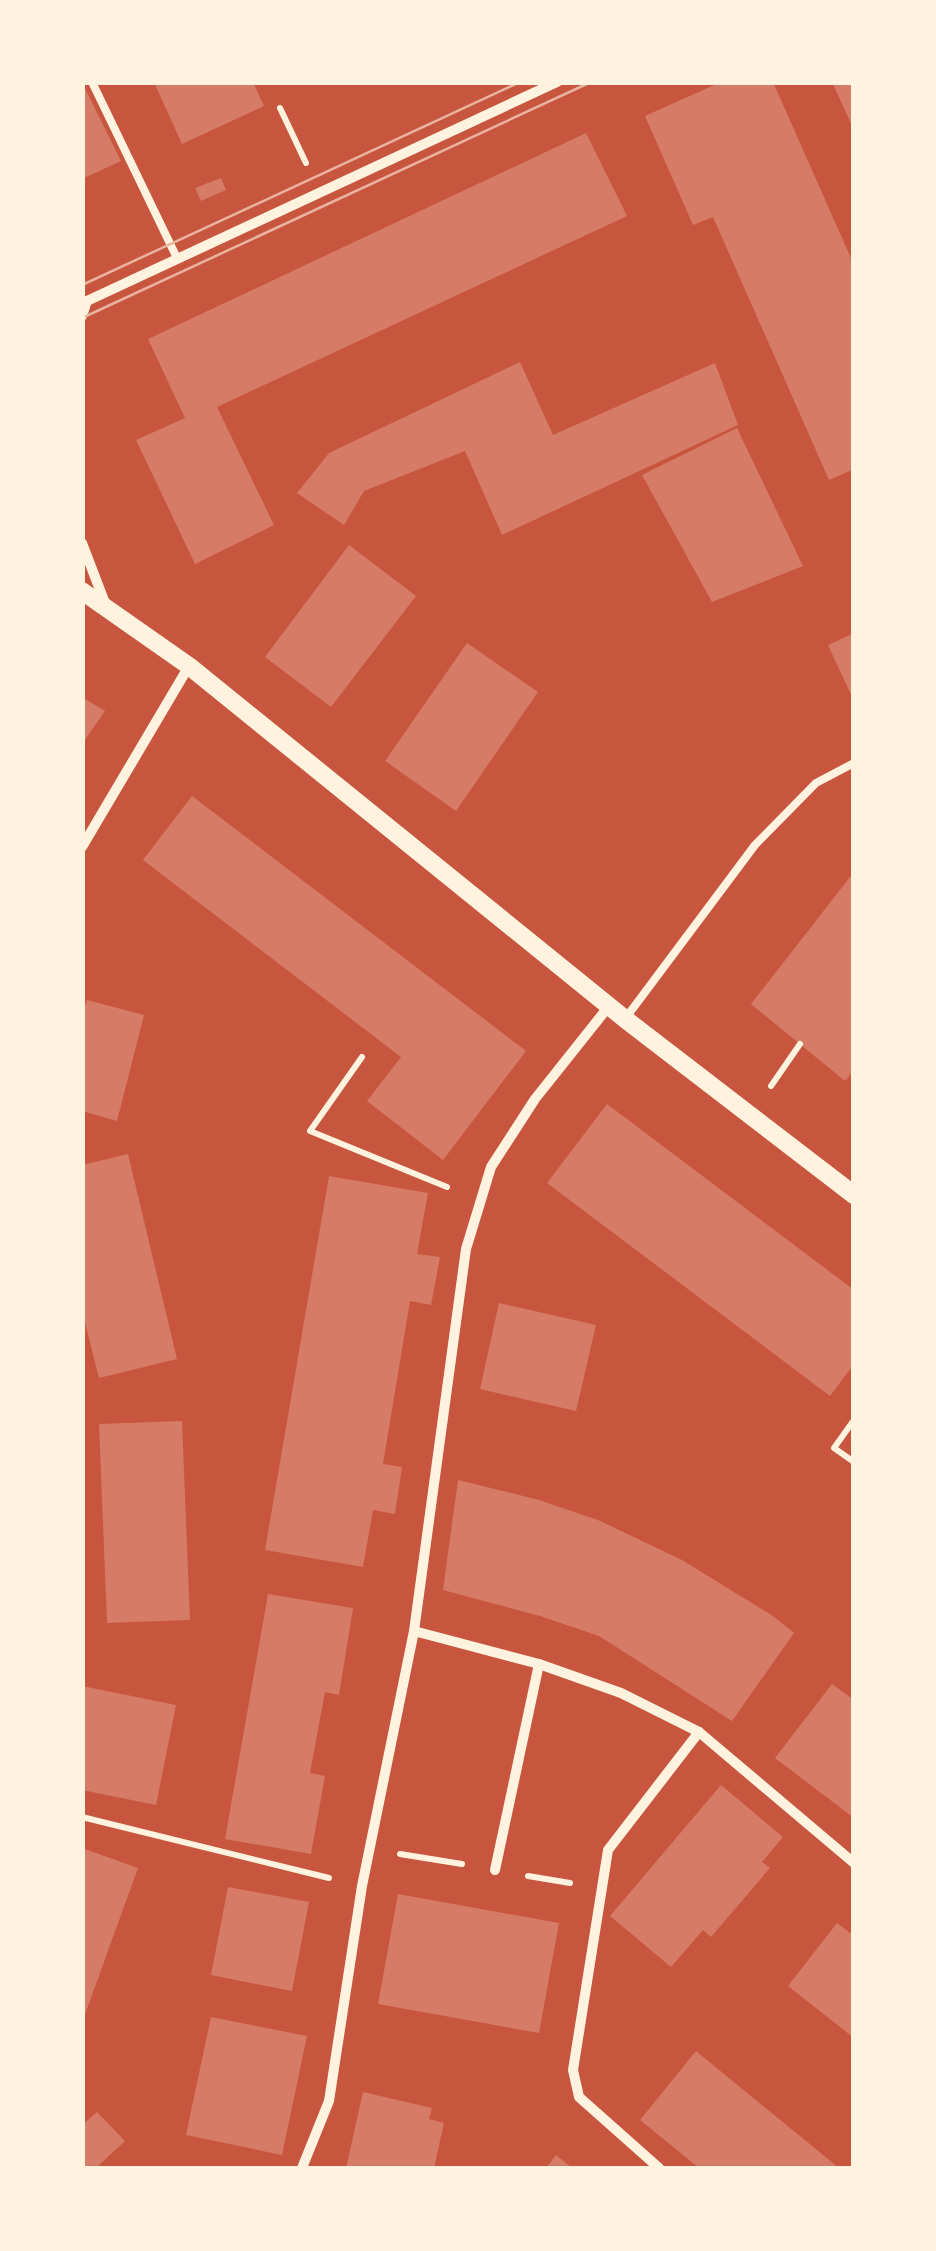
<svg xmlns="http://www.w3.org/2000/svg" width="936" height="2251" viewBox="0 0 936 2251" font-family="'Playfair Display',serif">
<rect width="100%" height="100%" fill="#c8553d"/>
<g fill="#d67c66">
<path d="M82,82L121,161L82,179Z"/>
<path d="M154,82H253L264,106L182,144Z"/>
<path d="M721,82H773L854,265V469L829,480L713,217L693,225L645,116Z"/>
<path d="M832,82H854V130Z"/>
<path d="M586,133L627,216L217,407L274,525L195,564L136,440L185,418L148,339Z"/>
<path d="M221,178L226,190L201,201L195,188Z"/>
<path d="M520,362L553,435L715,363L738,425L502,535L465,451L364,491L344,525L297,493L329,453Z"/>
<path d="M737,428L803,566L712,602L642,475Z"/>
<path d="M349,545L416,596L331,707L265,657Z"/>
<path d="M854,633V701L828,645Z"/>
<path d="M467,643L538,692L456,811L385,761Z"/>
<path d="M82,697L105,711L82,744Z"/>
<path d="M192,796L526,1051L443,1160L367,1101L401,1057L143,860Z"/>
<path d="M850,877L854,880V1070L845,1081L751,1004Z"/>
<path d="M87,1000L144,1015L117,1121L82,1111V1016Z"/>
<path d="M607,1104L854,1290V1364L830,1396L547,1183Z"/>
<path d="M128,1154L177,1359L99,1378L82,1311V1165Z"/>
<path d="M329,1176L428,1193L417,1254L440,1257L431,1305L410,1301L383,1464L402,1467L395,1514L373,1510L363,1567L265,1550Z"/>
<path d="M499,1303L596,1325L576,1411L480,1389Z"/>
<path d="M182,1421L190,1620L107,1623L99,1424Z"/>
<path d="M458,1480L539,1500L598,1520L682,1560L773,1616L794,1633L732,1721L599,1636L540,1616L443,1590Z"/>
<path d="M268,1594L353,1608L339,1695L325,1692L310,1773L325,1776L311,1854L225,1839Z"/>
<path d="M832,1684L854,1700V1818L775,1758Z"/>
<path d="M82,1686L176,1705L156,1805L82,1790Z"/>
<path d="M721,1785L783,1837L762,1862L770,1868L711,1937L703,1930L671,1967L610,1916Z"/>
<path d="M82,1848L138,1868L83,2020H82Z"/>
<path d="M228,1887L309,1902L292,1991L211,1975Z"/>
<path d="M398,1894L559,1923L539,2033L378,2004Z"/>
<path d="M837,1923L854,1936V2038L788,1986Z"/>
<path d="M211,2017L307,2036L282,2155L186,2135Z"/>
<path d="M696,2051L839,2168H699L640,2120Z"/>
<path d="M363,2092L432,2108L429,2119L444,2123L434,2168H346Z"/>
<path d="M97,2112L125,2141L96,2168H82V2125Z"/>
<path d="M556,2155L572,2168H546Z"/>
</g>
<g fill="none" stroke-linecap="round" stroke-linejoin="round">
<g stroke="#fff3e0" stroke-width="6">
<path d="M280,108L306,163"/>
<path d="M362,1057L310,1131L447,1187"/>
<path d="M771,1086L800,1044"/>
<path d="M854,1420L834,1448L854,1462"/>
<path d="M82,1817L329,1878"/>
<path d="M400,1854L462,1864"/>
<path d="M528,1876L570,1883"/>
</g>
<g stroke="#fff3e0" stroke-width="8">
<path d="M92,82L177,258"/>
<path d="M625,1019L755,845L816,783L854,763"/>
</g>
<g stroke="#fff3e0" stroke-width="10">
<path d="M87,301L557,82"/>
<path d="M82,316L87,301"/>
<path d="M82,543L105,603"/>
<path d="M82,847L189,666"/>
<path d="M414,1631L539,1664L621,1693L699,1732L854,1863"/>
<path d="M495,1870L539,1664"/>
<path d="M302,2168L329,2101L362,1886L414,1631L466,1249L491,1167L535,1099L609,1006"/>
<path d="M659,2168L579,2097L573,2070L608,1850L699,1732"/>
</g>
<path stroke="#fff3e0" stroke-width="18" d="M82,591L189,666L625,1019L854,1195"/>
<g stroke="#e9b49f" stroke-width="2.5">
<path d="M82,285L520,82"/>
<path d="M82,318L591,82"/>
</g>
</g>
<rect width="936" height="2251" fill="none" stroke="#fff3e0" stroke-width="170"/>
</svg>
